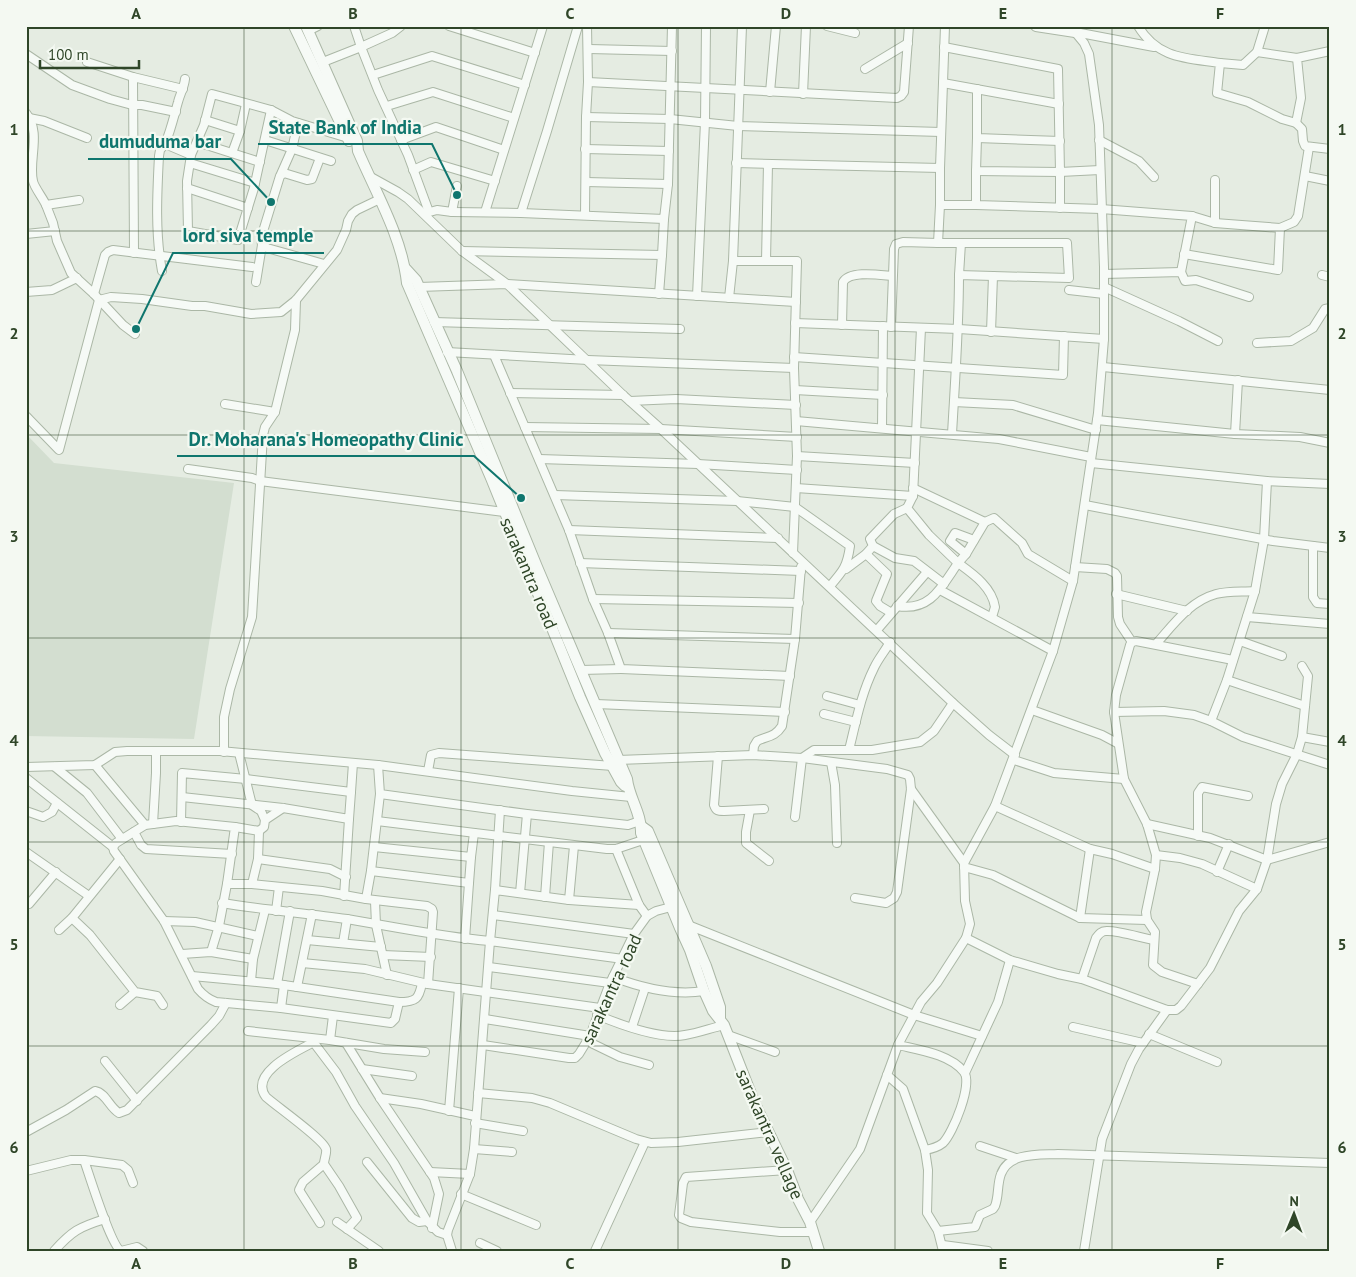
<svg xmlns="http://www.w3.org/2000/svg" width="1356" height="1277" viewBox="0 0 1356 1277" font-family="'PT Sans',sans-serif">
<rect width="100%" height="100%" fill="#e5ece2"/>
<path fill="#d3ded0" d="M26,434L54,463L234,483L194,739L26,736Z"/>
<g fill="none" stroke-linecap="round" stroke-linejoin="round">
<defs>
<g id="minor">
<path d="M401,26L392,33L361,47L378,90L408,155L429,212"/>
<path d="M449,26L535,53"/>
<path d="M742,26L733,261H797L794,368L797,456L793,553"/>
<path d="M827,26L855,33"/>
<path d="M1138,26C1158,59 1186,58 1220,63L1217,93L1248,102L1282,119L1296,123L1302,129L1303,141L1305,146L1330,149"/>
<path d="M308,31L318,26"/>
<path d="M1075,32L1154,47"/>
<path d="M944,47L1058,69L1060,172L1100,170"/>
<path d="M589,49L672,51"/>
<path d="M1257,52L1297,58"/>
<path d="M26,54L72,85L110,99L132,105H142L176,112"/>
<path d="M87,62L133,77"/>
<path d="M323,62L361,47L354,26"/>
<path d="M1220,63L1243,65L1257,52L1265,26"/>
<path d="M865,69L908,43"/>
<path d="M373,75L432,56L525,85"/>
<path d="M185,79C184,88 180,94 178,102C174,116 171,130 165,144L191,155L204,125L212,94L271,110L292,121L348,138"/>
<path d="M588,82L897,98L901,96L904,92L909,26"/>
<path d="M943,83L1059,104"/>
<path d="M977,89V138L1060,141"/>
<path d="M770,92L776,26"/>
<path d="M803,94L806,26"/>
<path d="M387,106L433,92L514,118"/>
<path d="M26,113C42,133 28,160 33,181C34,187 43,198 46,205"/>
<path d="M586,117L670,119L738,126L941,132"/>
<path d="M29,118L44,121L87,138"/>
<path d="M205,120L240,131L246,104"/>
<path d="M1296,123L1301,98L1297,58L1330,51"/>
<path d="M977,138L976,171L1060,172V208"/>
<path d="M265,140L331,161"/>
<path d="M401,140L436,127L504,150"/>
<path d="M1099,140L1139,161L1154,177"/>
<path d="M197,142L260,162"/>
<path d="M585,149L669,151"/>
<path d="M232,153L240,131"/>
<path d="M191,155L187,181L188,231L238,240L254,188L271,110"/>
<path d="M320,158L312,179L307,180L284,173L280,176L261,238L262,245L267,248L324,264"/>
<path d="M190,163L255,183"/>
<path d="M736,163L940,168L945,26"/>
<path d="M940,168V205"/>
<path d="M413,170L431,162L495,181"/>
<path d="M976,171V205L1101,209L1192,216L1181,272"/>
<path d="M281,174L292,149L298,123"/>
<path d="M369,176L398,192L408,199L462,251L507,284L623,395L661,429L953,703L989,735L1015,755"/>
<path d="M1305,176L1330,181"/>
<path d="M1215,180V223"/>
<path d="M586,182L668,184"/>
<path d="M187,188L248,208"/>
<path d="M79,200L46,205L53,223L57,241L71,273L94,294L123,325L135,334"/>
<path d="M976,205H940L938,243H1067L1069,278L993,276L991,332"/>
<path d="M452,212L521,213L547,131L578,26"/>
<path d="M485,212L543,26"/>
<path d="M426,213L437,210L452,212L457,186"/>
<path d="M521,213L664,219L668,184L672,26"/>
<path d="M585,215L586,117L588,82L587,26"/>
<path d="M1192,216L1215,223L1280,228L1294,222L1298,216L1309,147"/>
<path d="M26,234L55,231"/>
<path d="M462,251L662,255L659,294"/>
<path d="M134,253L133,77L183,89"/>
<path d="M1184,254L1278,270L1280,228"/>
<path d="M662,255L664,219"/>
<path d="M766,261L768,164"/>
<path d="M162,271C155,233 157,194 159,156L160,150L165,144"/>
<path d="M1104,274L1181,272L1185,281L1196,280L1249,297"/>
<path d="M959,275L961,243"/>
<path d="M1322,275L1330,277"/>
<path d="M256,282L262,245"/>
<path d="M419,287L507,284L796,302"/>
<path d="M1104,287L1179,321L1218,341"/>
<path d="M1069,290L1104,294"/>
<path d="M26,292L52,290L77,278"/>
<path d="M94,294L105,255L108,252L113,250L252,267"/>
<path d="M697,296L705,122L706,26"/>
<path d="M729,298L733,261"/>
<path d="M434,322L680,329"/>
<path d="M795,323L959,329L1104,339"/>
<path d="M842,325L843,282C850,270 880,275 892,276"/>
<path d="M891,327L894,249L896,244L903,242L938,243"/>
<path d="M1257,343L1291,341L1313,328L1325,309L1330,308"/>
<path d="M447,352L588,360L794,368"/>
<path d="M494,355L569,530L593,599L608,633L621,669L790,676"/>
<path d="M794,357L1063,375L1064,336"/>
<path d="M1103,367L1330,390"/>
<path d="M795,390L883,395"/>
<path d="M510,393L623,395"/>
<path d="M630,401L676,399L796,405"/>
<path d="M954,402L1013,405L1096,430"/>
<path d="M225,404L275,412"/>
<path d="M26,416L59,450L99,300L111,297L142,299L192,306H205L251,314L281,312L296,300L337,250L346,230L348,221L352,214L357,210L380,199"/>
<path d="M1097,420L1235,434L1300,437L1330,443"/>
<path d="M796,421L999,439L1091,457"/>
<path d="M525,427L661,429L797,437"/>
<path d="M882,428L883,326"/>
<path d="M952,434C955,381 959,328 959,275L993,276"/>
<path d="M1235,434L1238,380"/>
<path d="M797,456L915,463"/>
<path d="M539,459L698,464L797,470"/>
<path d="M1091,463L1267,481L1330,484"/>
<path d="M188,469L252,478L260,481L504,512"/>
<path d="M796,488L913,496L921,328"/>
<path d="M913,488L985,522L966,554L958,563C973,574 992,587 995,607L992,617"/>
<path d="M555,495L737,501L795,507L850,546C847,567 843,571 830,586"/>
<path d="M1085,505L1273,541L1330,548"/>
<path d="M985,522L994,518L1022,543L1028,554L1073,581"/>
<path d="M569,530L778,538"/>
<path d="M873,546L895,558L914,561L944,584"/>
<path d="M1313,546V597L1317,603L1330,604"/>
<path d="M866,554L887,574L876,601L880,606L890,612"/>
<path d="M966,554L950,541L955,533L974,540"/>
<path d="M580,563L801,571"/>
<path d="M1075,567L1107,569L1115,573L1117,576L1118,617L1120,624L1132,642"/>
<path d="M846,569L866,554L873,546L870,539L894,514L907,508"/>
<path d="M940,590L1053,651"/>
<path d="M1116,594L1187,611"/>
<path d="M593,599L799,603"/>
<path d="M897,606C931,612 942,586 958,563L929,535L907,508L913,496"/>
<path d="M1247,617L1330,624"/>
<path d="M877,630L927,572"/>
<path d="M608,633L795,639"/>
<path d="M1240,641L1282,656"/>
<path d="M1156,644C1173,625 1190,601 1216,594C1228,591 1242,592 1255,591"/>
<path d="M581,670L621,669"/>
<path d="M1227,680L1305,706"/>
<path d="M827,696L860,705"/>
<path d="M596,704L785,712"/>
<path d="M1032,710L1102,735L1117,743"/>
<path d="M1114,712L1164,711L1194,715L1211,721L1243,737L1330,765"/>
<path d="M824,714L856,722"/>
<path d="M1211,721L1227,680L1255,591L1264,539L1267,481"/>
<path d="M1302,737L1330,742"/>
<path d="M849,750C856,722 861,694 874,668C878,659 885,651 890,642"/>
<path d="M224,752V717L230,689L252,617L263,435L265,427L275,412L295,330L296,300"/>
<path d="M239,753L252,805L261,811L265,820"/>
<path d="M753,755L754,746L757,741C768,736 775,737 782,726L795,639L801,567"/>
<path d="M718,756L714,805C716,811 718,811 724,811L764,809"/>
<path d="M618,760L753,755L802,758L887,769L908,775L910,779L911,789L897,892L894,898L886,903L855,898"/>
<path d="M1014,760L1054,773L1124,779"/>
<path d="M831,762L835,785L837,843"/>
<path d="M95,765L145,825"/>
<path d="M378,765L380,794L527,814L628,825L640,821"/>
<path d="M26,767L95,765L115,752L127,751H220L378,765L572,791L631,797"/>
<path d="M55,767L87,793L122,839"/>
<path d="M428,771L431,755L439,753L613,766"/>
<path d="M26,778L113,847"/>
<path d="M911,789L964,863"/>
<path d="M182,797L283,808L349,819L351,792"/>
<path d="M995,806L1090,849L1112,854L1155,869"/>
<path d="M750,810L746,832V843L769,861"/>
<path d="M26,811L43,817L52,812L57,803"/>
<path d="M795,817L802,758L814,750H872L920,742L934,731L953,703"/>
<path d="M377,821L607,849H616L643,840"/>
<path d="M181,822L182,773L246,779L351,792L353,763"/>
<path d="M153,824L156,773V751"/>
<path d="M1147,824L1210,838L1267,860L1330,842"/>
<path d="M235,827L259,831"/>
<path d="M134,832L141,845L146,849L232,854"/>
<path d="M1198,836V793L1202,787L1248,796"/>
<path d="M374,847L471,857L474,833"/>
<path d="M616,849L639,905L647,916"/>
<path d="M26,852L89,896"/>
<path d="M1156,855L1180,858L1202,864L1257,889"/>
<path d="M258,859L330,869L346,877"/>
<path d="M964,867L993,875L1080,918L1147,920"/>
<path d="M371,871L469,883L471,857"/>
<path d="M1217,872L1229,844"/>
<path d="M227,884L235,827L176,821L145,825L116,843L113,847L114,851L164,921L198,989C204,996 208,999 216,1002L281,1008L391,1023L395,1019L399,1002"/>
<path d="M252,884L258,859L259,831L264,827L265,820L283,808"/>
<path d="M495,890L500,810"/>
<path d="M520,893L527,814"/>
<path d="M344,896L349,819"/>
<path d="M545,897L549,842"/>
<path d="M366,899L371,871L380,794"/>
<path d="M569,900L574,846"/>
<path d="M375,901L376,925L387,975"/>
<path d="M222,903C264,910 305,913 347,919C395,927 442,937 490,941L495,890L569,900L639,905"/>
<path d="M29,904L56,872"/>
<path d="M276,911L279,887"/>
<path d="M493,915L634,934"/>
<path d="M72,918L90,935L135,992L157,996L163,1005"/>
<path d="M1080,918L1090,849"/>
<path d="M164,921L195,922L258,936"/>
<path d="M688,925L914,1015L982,1036"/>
<path d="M59,930L72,918L120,859"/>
<path d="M966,938L1010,960L1058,974L1082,979L1167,1010H1176L1181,1006L1210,968L1239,911L1257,889L1267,860L1276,804L1282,784L1297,754L1302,737L1308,676L1302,666"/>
<path d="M465,939L469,883"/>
<path d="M307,940L381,947"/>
<path d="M343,943L347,919"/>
<path d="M211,952L219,926L227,884H252L322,891L366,899L427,906L432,909L433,912L428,984"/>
<path d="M182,954L211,952L253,959"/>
<path d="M383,955L431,957"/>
<path d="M302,963L365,969L428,984L600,1008"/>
<path d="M489,967L610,983"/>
<path d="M192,976L277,984L399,1002C416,1002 419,999 422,983"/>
<path d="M613,977C642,988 673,996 704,991"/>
<path d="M1082,979L1096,938C1099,934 1101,931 1106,931C1117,930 1142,938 1154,940"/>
<path d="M251,981L253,959L265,910"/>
<path d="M277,984L290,911"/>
<path d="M1198,984L1162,972L1153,965L1155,932L1147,920L1146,912L1155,869L1156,855L1147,824L1124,779L1114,712L1116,695L1130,645L1132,642L1136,641L1233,660"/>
<path d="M297,987L312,914"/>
<path d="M120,1005L135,992"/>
<path d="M281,1008L284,985"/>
<path d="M597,1015C621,1025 660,1040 685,1035C698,1033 711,1028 724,1025"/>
<path d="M485,1019L590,1036"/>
<path d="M632,1027L645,988"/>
<path d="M1073,1027L1143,1043"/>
<path d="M248,1031L330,1040L384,1049L425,1052"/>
<path d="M1149,1034L1217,1062"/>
<path d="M728,1035L775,1052"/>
<path d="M311,1039L336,1072L355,1106L394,1163L427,1221L438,1232L447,1235"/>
<path d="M330,1040L333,1016"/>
<path d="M587,1041L620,1057L649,1065"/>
<path d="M314,1042C297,1051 248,1073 266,1097C276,1106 323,1139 326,1149C327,1154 324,1159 324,1164L339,1186L357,1218L347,1229"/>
<path d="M346,1043L380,1098L434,1178L439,1194L432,1228"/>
<path d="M483,1045L569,1058H575L579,1054L590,1036L610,983L634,934L647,916L656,911L671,907"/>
<path d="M898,1045C919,1050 950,1054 964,1072C973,1084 953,1133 943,1143C938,1147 931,1149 925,1150"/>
<path d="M105,1061L137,1101"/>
<path d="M362,1069L412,1076"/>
<path d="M965,1073L998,1002L1010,960"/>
<path d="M887,1075L903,1089L925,1150L928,1170L927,1213L938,1231L943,1251"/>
<path d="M478,1093L532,1098L550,1103L636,1139L651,1143L678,1142L769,1132"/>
<path d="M380,1098L421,1104L475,1116"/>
<path d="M449,1111L459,988"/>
<path d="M475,1123L523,1131"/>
<path d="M26,1132L66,1110L95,1091C106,1093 109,1107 119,1113L127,1110L211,1025L219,1016L226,1003"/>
<path d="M980,1146L1016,1158"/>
<path d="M474,1149L512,1152"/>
<path d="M84,1160C89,1174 111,1246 121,1251L137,1247L143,1251"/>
<path d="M367,1162L412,1218L419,1222L427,1221"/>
<path d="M787,1170L686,1177L683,1183L679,1215L681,1218L691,1222L780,1232H812"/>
<path d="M26,1171L71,1160H84L122,1165L128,1170L133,1183"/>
<path d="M430,1172L470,1174"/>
<path d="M461,1194L536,1225"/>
<path d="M337,1222L379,1251"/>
<path d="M810,1222L860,1149L898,1045L921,1002L937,983L966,938L970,924L965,901L964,863L995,806L1053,651L1073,581L1098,413L1104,339V267L1099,125L1089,54L1084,43L1075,32"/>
<path d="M320,1223L299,1190L303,1182L324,1164"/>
<path d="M938,1231L975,1227L980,1215L993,1209L995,1206C999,1196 997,1184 1001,1174C1009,1152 1039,1155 1058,1154L1330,1163"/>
<path d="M480,1243L497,1251"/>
<path d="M943,1245L988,1251"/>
<path d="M54,1251C72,1231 79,1227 105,1219"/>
<path d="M452,1251L447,1235L448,1230L470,1174L474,1149L490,941L623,959"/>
<path d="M595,1251L645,1142"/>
<path d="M1084,1251L1102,1139L1131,1064L1139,1049L1167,1010"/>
</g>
<g id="tertiary">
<path d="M294,26L349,141"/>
<path d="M306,26L357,141L358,151C376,193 402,237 407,283L491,478L580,697L605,753L621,782L625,786"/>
<path d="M1036,26L1075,32L1077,26"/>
<path d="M406,269L416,280L457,371L537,567L627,779C629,798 642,814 641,833L680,928L690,950L704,991L713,1011L724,1025L755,1104L787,1170L798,1199L810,1222L819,1251"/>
<path d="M641,826L648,831L706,966L720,1007V1018"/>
</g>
</defs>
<use href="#minor" stroke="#abb7a6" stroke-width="10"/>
<use href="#tertiary" stroke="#abb7a6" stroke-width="12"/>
<use href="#minor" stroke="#f6faf6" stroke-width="8"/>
<use href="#tertiary" stroke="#f6faf6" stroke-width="10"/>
</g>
<path fill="none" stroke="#2f4628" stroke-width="1" stroke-opacity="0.55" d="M244,26V1251M461,26V1251M678,26V1251M895,26V1251M1112,26V1251M26,231H1330M26,435H1330M26,638H1330M26,842H1330M26,1046H1330"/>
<g text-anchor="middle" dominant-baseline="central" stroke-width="4.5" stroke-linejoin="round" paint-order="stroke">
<g font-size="18" fill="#2f4628" stroke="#f4f9f2">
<text transform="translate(529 573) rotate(67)">sarakantra road</text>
<text transform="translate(611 989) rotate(-65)">sarakantra road</text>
<text transform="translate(770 1134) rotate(66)">sarakantra vellage</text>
</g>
</g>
<path fill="none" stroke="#0f766e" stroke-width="2" d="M457 195L432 144H258M271 202L231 159H88M136 329L173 253H324M521 498L474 456H177"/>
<g fill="#0f766e" stroke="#f4f9f2" stroke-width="2">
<circle cx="457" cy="195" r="5"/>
<circle cx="271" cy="202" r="5"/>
<circle cx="136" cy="329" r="5"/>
<circle cx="521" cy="498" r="5"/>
</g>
<g font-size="19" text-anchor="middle" font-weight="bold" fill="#0f766e" stroke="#f4f9f2" stroke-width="4.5" stroke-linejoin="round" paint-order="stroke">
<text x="345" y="134">State Bank of India</text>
<text x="160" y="148">dumuduma bar</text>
<text x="248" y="242">lord siva temple</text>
<text x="326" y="446">Dr. Moharana's Homeopathy Clinic</text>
</g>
<rect width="1356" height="1277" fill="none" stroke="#f4f9f2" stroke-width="55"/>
<g transform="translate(1294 1214) rotate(1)" stroke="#f4f9f2" stroke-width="4" paint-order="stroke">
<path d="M0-4L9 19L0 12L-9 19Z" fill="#2f4628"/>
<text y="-8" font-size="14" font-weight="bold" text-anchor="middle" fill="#2f4628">N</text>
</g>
<path d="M40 60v8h99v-8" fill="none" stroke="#2f4628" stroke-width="2.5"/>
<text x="48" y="60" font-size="15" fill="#2f4628" stroke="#f4f9f2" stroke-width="4" paint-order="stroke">100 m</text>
<rect x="28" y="28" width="1300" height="1222" fill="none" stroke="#2f4628" stroke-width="2"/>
<g font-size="16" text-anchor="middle" font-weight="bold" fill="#2f4628">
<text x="136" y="19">A</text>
<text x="353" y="19">B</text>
<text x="570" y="19">C</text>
<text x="786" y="19">D</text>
<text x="1003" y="19">E</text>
<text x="1220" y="19">F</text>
<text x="14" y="135">1</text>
<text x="1342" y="135">1</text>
<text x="14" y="339">2</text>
<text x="1342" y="339">2</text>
<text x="14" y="542">3</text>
<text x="1342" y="542">3</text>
<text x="14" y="746">4</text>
<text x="1342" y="746">4</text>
<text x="14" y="950">5</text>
<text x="1342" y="950">5</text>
<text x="14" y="1153">6</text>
<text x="1342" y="1153">6</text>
<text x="136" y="1269">A</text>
<text x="353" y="1269">B</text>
<text x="570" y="1269">C</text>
<text x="786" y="1269">D</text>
<text x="1003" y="1269">E</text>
<text x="1220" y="1269">F</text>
</g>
</svg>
